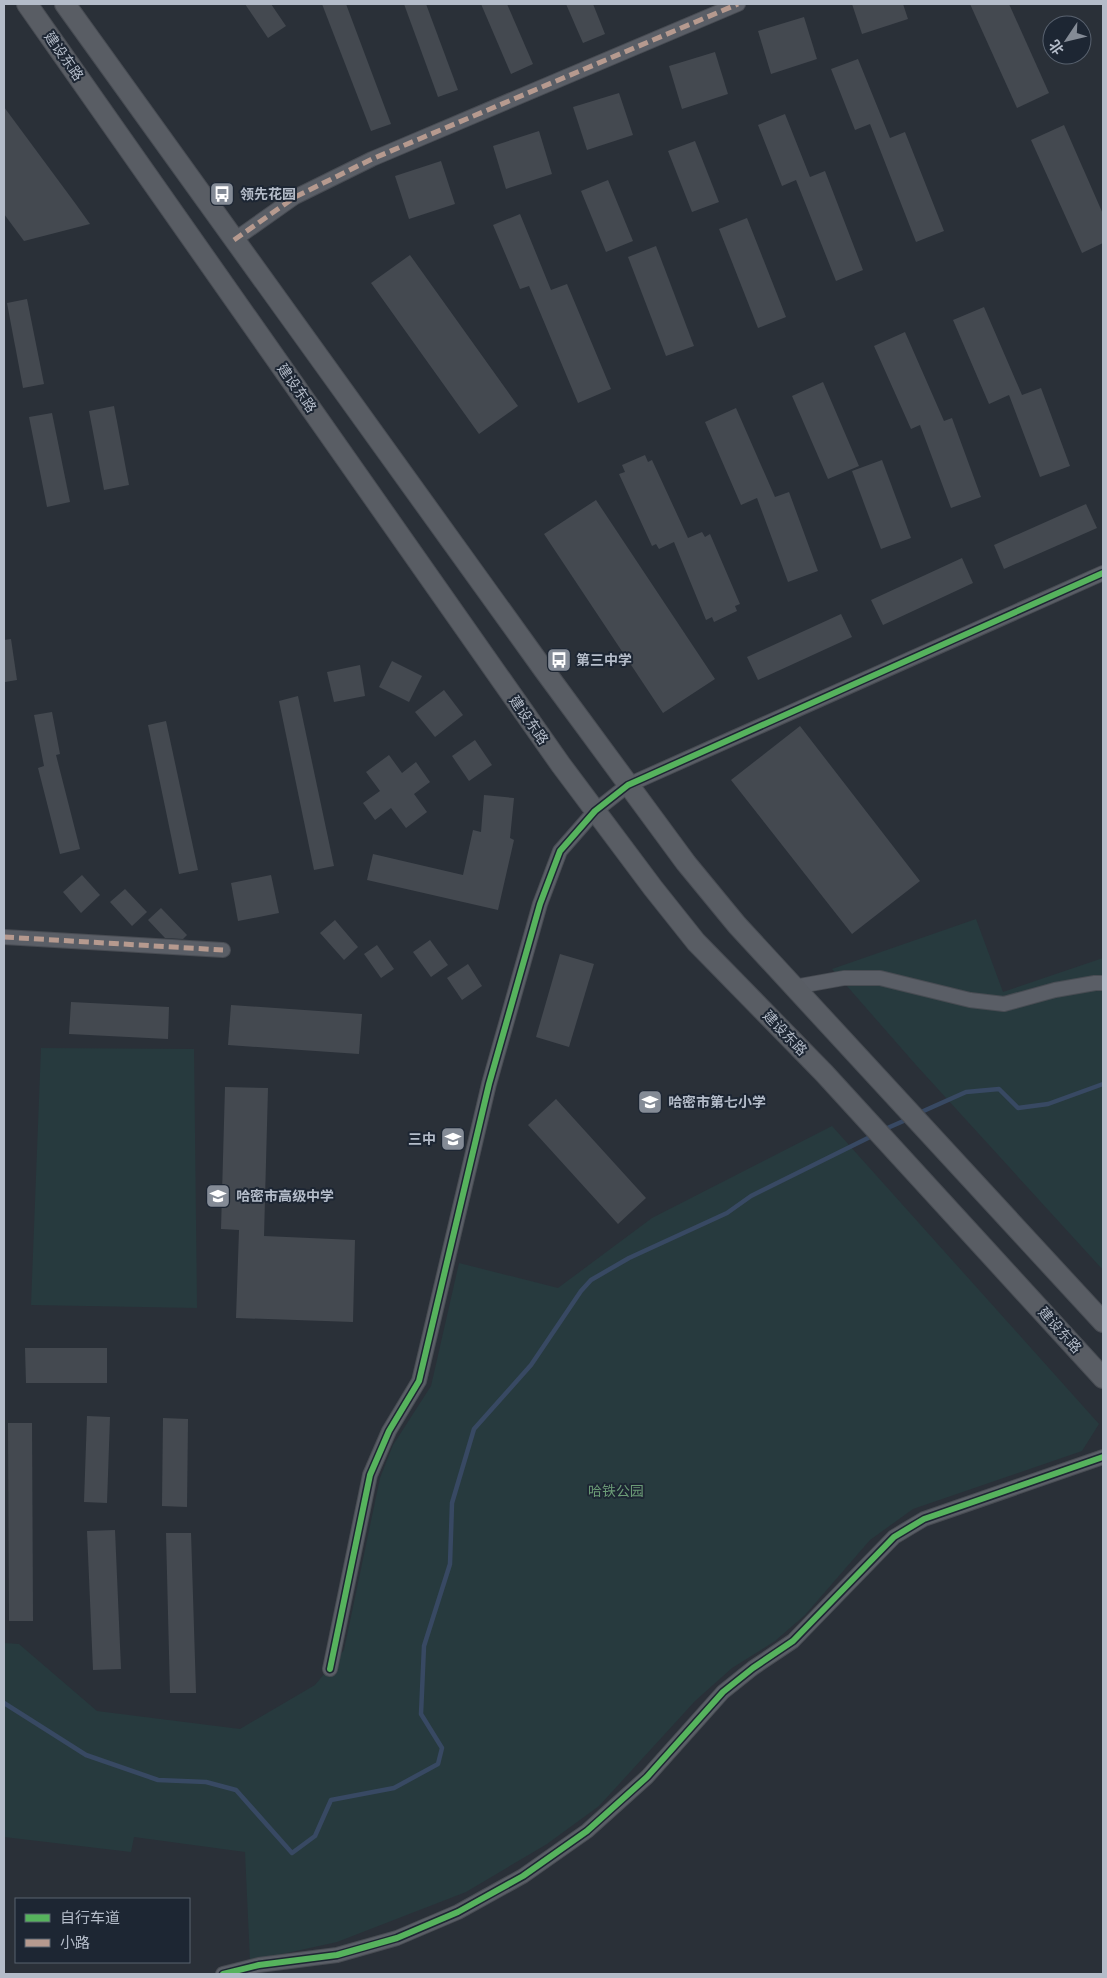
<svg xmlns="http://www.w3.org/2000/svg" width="1107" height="1978" viewBox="0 0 1107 1978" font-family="'DM Sans','Noto Sans SC',sans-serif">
<rect width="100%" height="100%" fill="#2a3038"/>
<g fill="#273a3e">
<path d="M976,919L1003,992L1103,958V1270L916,1065L832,969Z"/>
<path d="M41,1048L194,1049L197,1308L31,1305Z"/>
<path d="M832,1126L1099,1424L1082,1451L913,1509L870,1540L805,1615L775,1641L732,1668L695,1701L599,1806L547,1844L466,1892L337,1942L250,1961L245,1852L134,1837L131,1852L4,1837V1643L19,1644L97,1711L240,1729L315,1685L344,1650L380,1478L393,1445L431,1386L459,1263L558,1288L652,1218Z"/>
</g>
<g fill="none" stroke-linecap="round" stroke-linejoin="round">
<g stroke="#384963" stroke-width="4.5">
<path d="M919,1113L966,1092L999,1089L1018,1108L1048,1104L1103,1084"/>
<path d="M883,1130L908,1119"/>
<path d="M4,1703L86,1755L158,1780L206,1782L236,1790L292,1853L315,1836L331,1800L394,1788L438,1764L442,1748L421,1714L424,1646L450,1564L452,1503L474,1429L531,1365L581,1291L591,1280L629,1258L727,1213L751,1196L874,1135"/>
</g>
</g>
<g fill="#444950">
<path d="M245,4H271L286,26L268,38Z"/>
<path d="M322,4H346L391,124L371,131Z"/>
<path d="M404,4H426L458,90L438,97Z"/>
<path d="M481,4H507L533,64L511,74Z"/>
<path d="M566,4H593L605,34L583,43Z"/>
<path d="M852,4H903L908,19L862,34Z"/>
<path d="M970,4H1009L1049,93L1017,108Z"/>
<path d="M804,17L817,59L771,74L758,31Z"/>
<path d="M715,52L728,94L682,109L669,66Z"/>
<path d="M858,59L890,138L905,132L944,231L916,242L870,124L855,130L831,69Z"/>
<path d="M619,93L633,135L587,150L573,107Z"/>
<path d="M4,107L75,203L90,224L24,241L4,214Z"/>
<path d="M785,114L810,177L825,171L863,270L836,281L796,180L782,186L758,125Z"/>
<path d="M1064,125L1103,214V243L1082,253L1031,140Z"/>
<path d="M539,131L552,174L506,189L493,146Z"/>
<path d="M695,141L719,202L692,212L668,151Z"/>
<path d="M441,161L455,204L409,219L395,176Z"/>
<path d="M608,180L633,241L606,252L581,191Z"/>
<path d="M520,214L551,290L567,284L611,389L578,403L529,286L520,289L493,225Z"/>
<path d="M747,218L786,317L758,328L719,229Z"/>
<path d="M656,246L694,346L666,356L628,257Z"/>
<path d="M410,255L518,406L479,434L371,283Z"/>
<path d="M27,299L44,384L23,388L7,303Z"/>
<path d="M984,307L1022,395L1041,388L1070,466L1040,477L1009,395L989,404L953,320Z"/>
<path d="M905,332L944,421L952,418L981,497L951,508L920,425L911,429L874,346Z"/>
<path d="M823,382L859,466L828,479L792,396Z"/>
<path d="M114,406L129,485L104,490L89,411Z"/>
<path d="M736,408L775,497L789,492L818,571L788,582L757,498L741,505L705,422Z"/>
<path d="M52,413L70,502L47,507L29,417Z"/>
<path d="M645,455L648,462L652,460L688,538L702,532L705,537L710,534L740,604L735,606L737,611L714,622L712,617L706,620L674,542L659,549L656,544L652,546L619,474L625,472L622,465Z"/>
<path d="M882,460L911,538L881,549L852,471Z"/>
<path d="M596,500L715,679L663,713L544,534Z"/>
<path d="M1086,504L1097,528L1004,569L994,545Z"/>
<path d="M962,558L973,583L883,625L871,600Z"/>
<path d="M841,614L852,637L758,680L747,657Z"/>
<path d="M11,639L17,680L5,682L4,640Z"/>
<path d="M392,661L422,676L409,702L379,687Z"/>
<path d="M360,665L365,696L334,702L327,672Z"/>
<path d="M444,690L463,715L435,737L415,712Z"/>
<path d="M298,696L334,866L314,870L279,701Z"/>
<path d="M52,712L60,754L56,755L80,849L60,854L38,768L44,766L34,715Z"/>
<path d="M166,721L198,870L179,874L148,725Z"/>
<path d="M800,726L920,881L852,934L731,780Z"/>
<path d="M475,740L492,765L469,781L452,756Z"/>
<path d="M389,755L402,773L416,762L430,782L414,794L427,812L406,828L391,808L375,820L363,803L380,791L366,772Z"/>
<path d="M484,795L514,798L510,838L514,840L498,910L367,880L373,854L463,875L473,830L481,832Z"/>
<path d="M82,875L100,895L81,913L63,892Z"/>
<path d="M271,875L279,913L238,921L231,883Z"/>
<path d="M125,889L147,912L132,926L110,902Z"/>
<path d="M161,908L187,935L183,939L165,938L148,920Z"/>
<path d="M335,920L358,947L344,960L320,933Z"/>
<path d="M430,940L448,965L431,977L413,952Z"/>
<path d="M377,945L394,969L381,978L364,954Z"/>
<path d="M560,954L594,964L569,1047L536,1037Z"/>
<path d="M468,964L482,986L462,1000L447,978Z"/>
<path d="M71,1002L169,1007L168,1039L69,1034Z"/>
<path d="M231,1005L362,1014L359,1054L228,1045Z"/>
<path d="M225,1087L268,1088L264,1236L355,1240L353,1322L236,1318L239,1230L221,1229Z"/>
<path d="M556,1099L646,1198L618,1224L528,1125Z"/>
<path d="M25,1348H107V1383H26Z"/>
<path d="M87,1416L110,1417L107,1503L84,1502Z"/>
<path d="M163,1418L188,1419L187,1507L162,1506Z"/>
<path d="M8,1423H32L33,1621H9Z"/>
<path d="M115,1530L121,1669L93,1670L87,1531Z"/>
<path d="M166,1533H191L196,1693H170Z"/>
</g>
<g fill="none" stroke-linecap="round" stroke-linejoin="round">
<defs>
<g id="minor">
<path d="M234,240L295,197L372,159L738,4"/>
<path d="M4,937L223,950"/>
<path d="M794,987L844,978H880L970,1000L1004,1004L1055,990L1095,983H1103"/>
<path d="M330,1669L370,1475L389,1431L419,1381L489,1084L540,904L560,851L595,811L628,785L1103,573"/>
<path d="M223,1974L259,1965L337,1955L397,1938L458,1912L523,1876L587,1831L647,1777L723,1692L753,1668L793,1641L894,1537L924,1519L1103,1457"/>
</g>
<g id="secondary">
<path d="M27,4L561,765L653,888L696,942L824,1073L1103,1378"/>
<path d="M65,4L544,670L686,863L737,925L1103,1322"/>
</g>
</defs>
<use href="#minor" stroke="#484c53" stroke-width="16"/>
<use href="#secondary" stroke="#484c53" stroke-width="22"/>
<use href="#minor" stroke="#5a5e66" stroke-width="14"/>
<use href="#secondary" stroke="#595d64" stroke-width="20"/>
<g stroke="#b69a8f" stroke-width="5" stroke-dasharray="10 5" stroke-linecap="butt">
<path d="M234,240L295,197L372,159L738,4"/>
<path d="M4,937L223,950"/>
</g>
<defs>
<g id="cycleway">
<path d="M330,1669L370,1475L389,1431L419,1381L489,1084L540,904L560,851L595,811L628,785L1103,573"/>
<path d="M223,1974L259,1965L337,1955L397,1938L458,1912L523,1876L587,1831L647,1777L723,1692L753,1668L793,1641L894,1537L924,1519L1103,1457"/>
</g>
</defs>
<use href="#cycleway" stroke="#1d2633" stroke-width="9"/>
<use href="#cycleway" stroke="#56b35d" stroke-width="6"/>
</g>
<defs>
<symbol id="bus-square" viewBox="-11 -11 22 22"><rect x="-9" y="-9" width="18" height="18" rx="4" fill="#848b96" stroke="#1d2633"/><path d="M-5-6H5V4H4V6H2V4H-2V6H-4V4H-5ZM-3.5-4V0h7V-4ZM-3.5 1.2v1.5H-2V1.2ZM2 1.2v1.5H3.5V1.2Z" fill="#fff"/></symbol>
<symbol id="school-square" viewBox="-11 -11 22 22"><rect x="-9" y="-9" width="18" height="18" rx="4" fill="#848b96" stroke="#1d2633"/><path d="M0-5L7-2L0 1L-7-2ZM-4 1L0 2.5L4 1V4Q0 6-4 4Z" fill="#fff"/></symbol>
<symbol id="university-square" viewBox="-11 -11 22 22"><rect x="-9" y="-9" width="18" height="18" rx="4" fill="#848b96" stroke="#1d2633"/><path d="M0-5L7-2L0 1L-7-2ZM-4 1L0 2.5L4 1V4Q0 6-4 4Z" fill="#fff"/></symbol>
</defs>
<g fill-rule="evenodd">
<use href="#bus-square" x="208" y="180" width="28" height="28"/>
<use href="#bus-square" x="545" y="646" width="28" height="28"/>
<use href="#school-square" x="636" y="1088" width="28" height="28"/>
<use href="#school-square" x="439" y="1125" width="28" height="28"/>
<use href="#university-square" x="204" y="1182" width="28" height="28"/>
</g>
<g text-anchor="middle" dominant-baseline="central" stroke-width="4" stroke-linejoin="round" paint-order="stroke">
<g font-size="14" fill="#b4bcc9" stroke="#1d2633">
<text transform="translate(64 56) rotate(55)">建设东路</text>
<text transform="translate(297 388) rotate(55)">建设东路</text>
<text transform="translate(529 720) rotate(55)">建设东路</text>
<text transform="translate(785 1033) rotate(46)">建设东路</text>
<text transform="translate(1060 1330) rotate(48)">建设东路</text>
</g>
<g font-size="14" font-weight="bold" fill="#b4bcc9" stroke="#1d2633" text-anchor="start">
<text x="240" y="194">领先花园</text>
<text x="576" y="660">第三中学</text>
<text x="668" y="1102">哈密市第七小学</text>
<text x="436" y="1139" text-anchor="end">三中</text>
<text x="236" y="1196">哈密市高级中学</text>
</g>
<g font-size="14" fill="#6b9a76" stroke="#1d2633">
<text x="616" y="1491">哈铁公园</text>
</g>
</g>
<rect width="1107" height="1978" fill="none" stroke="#b4bcc9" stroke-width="10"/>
<rect x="15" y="1898" width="175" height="65" fill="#1d2633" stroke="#59626f"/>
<rect x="25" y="1914" width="25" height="8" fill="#56b35d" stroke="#59626f"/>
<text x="60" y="1923" font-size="15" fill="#b4bcc9">自行车道</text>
<rect x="25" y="1939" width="25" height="8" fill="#b69a8f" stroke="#59626f"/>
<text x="60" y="1948" font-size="15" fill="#b4bcc9">小路</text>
<g transform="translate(1067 40) rotate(235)"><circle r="24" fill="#1d2633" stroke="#59626f"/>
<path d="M0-4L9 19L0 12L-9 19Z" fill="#848b96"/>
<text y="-8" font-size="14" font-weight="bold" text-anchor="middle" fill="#b4bcc9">北</text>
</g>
</svg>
